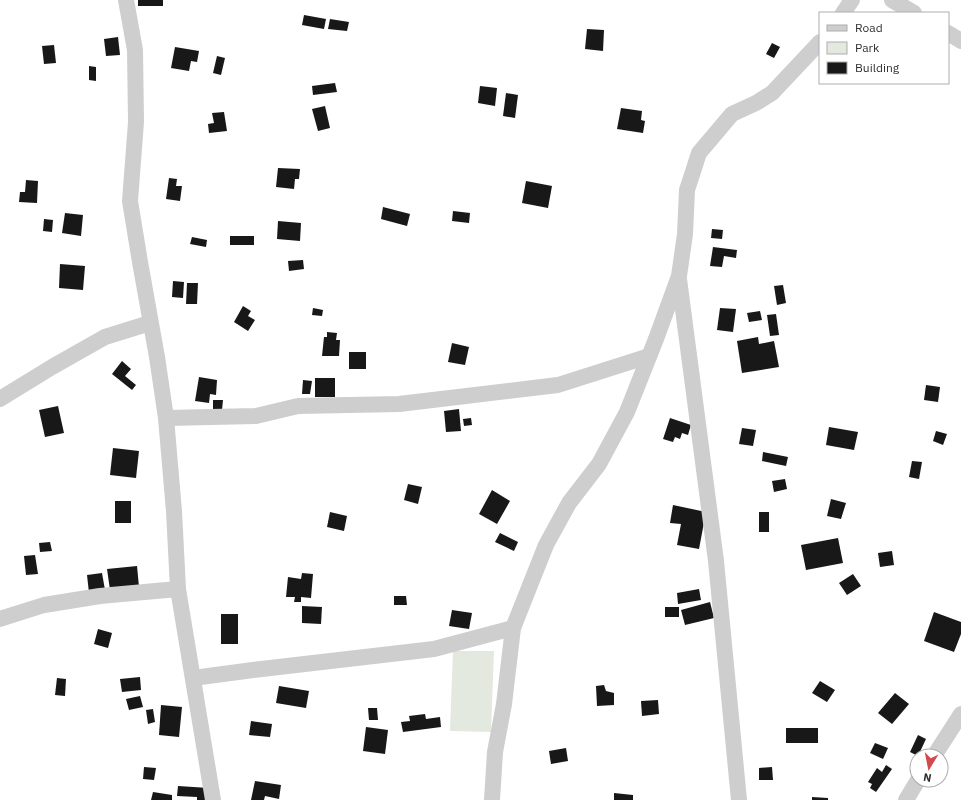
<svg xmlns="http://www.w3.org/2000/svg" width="961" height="800" viewBox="0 0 961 800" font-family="'IBM Plex Sans',sans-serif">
<rect width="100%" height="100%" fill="#fff"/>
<path fill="#e3e9de" d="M453,651H494L491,732L450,731Z"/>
<g fill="#181818">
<rect x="138" y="0" width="25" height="6"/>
<path d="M304,15L326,19L324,29L302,25Z"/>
<path d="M330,19L349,22L347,31L328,29Z"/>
<path d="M587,29L604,30L603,51L585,49Z"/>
<path d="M118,37L120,55L106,56L104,39Z"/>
<path d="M772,43L780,47L774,58L766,54Z"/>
<path d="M54,45L56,63L44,64L42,46Z"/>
<path d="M175,47L199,51L197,62L191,61L189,71L171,68Z"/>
<path d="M217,56L225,58L221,75L213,73Z"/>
<path d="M89,66L96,67V81L89,80Z"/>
<path d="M335,83L337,92L313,95L312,86Z"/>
<path d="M480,86L497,88L495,106L478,103Z"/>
<path d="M506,93L518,95L515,118L503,116Z"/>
<path d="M325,106L330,128L318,131L312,109Z"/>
<path d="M621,108L642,111L641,120L645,121L643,133L617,129Z"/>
<path d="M224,112L227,131L209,133L208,124L214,123L212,113Z"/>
<path d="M278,168L300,169L299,179H295L294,189L276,187Z"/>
<path d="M169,178L177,179L176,186H182L180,201L166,199Z"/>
<path d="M26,180L38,181L37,203L19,202L20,192H25Z"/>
<path d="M526,181L552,186L548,208L522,203Z"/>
<path d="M383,207L410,214L407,226L381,219Z"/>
<path d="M453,211L470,213L469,223L452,221Z"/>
<path d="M65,213L83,215L81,236L62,233Z"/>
<path d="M44,219L53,220L52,232L43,231Z"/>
<path d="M278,221L301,223L300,241L277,239Z"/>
<path d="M712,229L723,230L722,239L711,238Z"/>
<rect x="230" y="236" width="24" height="9"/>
<path d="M192,237L207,240L206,247L190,244Z"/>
<path d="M713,247L737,250L736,258L724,256L722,267L710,266Z"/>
<path d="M303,260L304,269L289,271L288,261Z"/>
<path d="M60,264L85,266L83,290L59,288Z"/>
<path d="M173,281L184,282L183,298L172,297Z"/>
<path d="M187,283H198L197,304H186Z"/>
<path d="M783,285L786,303L777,305L774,286Z"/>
<path d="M243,306L251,311L248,316L255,320L248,331L234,322Z"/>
<path d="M313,308L323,310L322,316L312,315Z"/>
<path d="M720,308L736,309L733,332L717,330Z"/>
<path d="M760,311L762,320L749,322L747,313Z"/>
<path d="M776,314L779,335L770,336L767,315Z"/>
<path d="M327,332L337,333L336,340H340L339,356H322L324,337H327Z"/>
<path d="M758,337L759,344L774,341L779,367L742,373L737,341Z"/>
<path d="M452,343L469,347L465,365L448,362Z"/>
<rect x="349" y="352" width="17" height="17"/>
<path d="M122,361L131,369L125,376L136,385L132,390L112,374Z"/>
<path d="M199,377L217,380L216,395L210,394L209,403L195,401Z"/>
<rect x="315" y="378" width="20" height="19"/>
<path d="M303,380L312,381L310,394H302Z"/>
<path d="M926,385L940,387L938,402L924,400Z"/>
<path d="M213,400H223L222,410H213Z"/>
<path d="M58,406L64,433L45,437L39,410Z"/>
<path d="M459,409L461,431L446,432L444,411Z"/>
<path d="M471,418L472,425L464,426L463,419Z"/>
<path d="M670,418L691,425L688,435L682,433L680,439L675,437L673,442L663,439Z"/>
<path d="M829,427L858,432L854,450L826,445Z"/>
<path d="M742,428L756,430L753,446L739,444Z"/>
<path d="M936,431L947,434L943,445L933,441Z"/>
<path d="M113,448L139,451L136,478L110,475Z"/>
<path d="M763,452L788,457L786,466L762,461Z"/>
<path d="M912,461L922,462L919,479L909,477Z"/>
<path d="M785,479L787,489L774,492L772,481Z"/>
<path d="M408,484L422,487L418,504L404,500Z"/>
<path d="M492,490L510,501L497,524L479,514Z"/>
<path d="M831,499L846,503L841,519L827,516Z"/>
<rect x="115" y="501" width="16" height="22"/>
<path d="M673,505L706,512L699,549L677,545L681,524L670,523Z"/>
<path d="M330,512L347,516L344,531L327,527Z"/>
<rect x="759" y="512" width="10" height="20"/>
<path d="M500,533L518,542L514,551L495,542Z"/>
<path d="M838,538L843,563L806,570L801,545Z"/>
<path d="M50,542L52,551L40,552L39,543Z"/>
<path d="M892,551L894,565L880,567L878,553Z"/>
<path d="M35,555L38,574L26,575L24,556Z"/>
<path d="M137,566L139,587L110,590L107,569Z"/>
<path d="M102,573L105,590L89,593L87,575Z"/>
<path d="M302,573L313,574L311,598L301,597V602H294L295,597H286L288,577L301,579Z"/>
<path d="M853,574L861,586L847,595L839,583Z"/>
<path d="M699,589L701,600L678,604L677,593Z"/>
<path d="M394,596H406L407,605H394Z"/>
<path d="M710,602L714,618L685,625L681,610Z"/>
<path d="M302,606L322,607L321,624L302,623Z"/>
<rect x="665" y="607" width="14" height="10"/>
<path d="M452,610L472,613L469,629L449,626Z"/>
<path d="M934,612L961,622V634L954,652L924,641Z"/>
<rect x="221" y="614" width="17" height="30"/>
<path d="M98,629L112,633L108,648L94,644Z"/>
<path d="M140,677L141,690L122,692L120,679Z"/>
<path d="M57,678L66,679L65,696L55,695Z"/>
<path d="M820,681L835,690L827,702L812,693Z"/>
<path d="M604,685L606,691L614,693V705L597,706L596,686Z"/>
<path d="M279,686L309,691L306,708L276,703Z"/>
<path d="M895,693L909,704L892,724L878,713Z"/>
<path d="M140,696L143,707L129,710L126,699Z"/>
<path d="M658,700L659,714L642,716L641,701Z"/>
<path d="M161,705L182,707L179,737L159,735Z"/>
<path d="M368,708H377L378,720H369Z"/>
<path d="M153,709L155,722L148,724L146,710Z"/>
<path d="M425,714L426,719L440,717L441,727L403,732L401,722L410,721L409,716Z"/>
<path d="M251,721L272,724L270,737L249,735Z"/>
<path d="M366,727L388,730L385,754L363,751Z"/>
<rect x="786" y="728" width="32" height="15"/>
<path d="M918,735L926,739L918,756L910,752Z"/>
<path d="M875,743L888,748L883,759L870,753Z"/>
<path d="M566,748L568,761L551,764L549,751Z"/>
<path d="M886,765L892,769L876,792L870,788L872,784L868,782L877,768L882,772Z"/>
<path d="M144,767L156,768L154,780L143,779Z"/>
<path d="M772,767L773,780H759V768Z"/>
<path d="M255,781L281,785L279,799L265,796L264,800H251Z"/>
<path d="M178,786L209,788L208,800H197V797L177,796Z"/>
<path d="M153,792L172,795V800H151Z"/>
<path d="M614,793L633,795V800H614Z"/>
<path d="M812,797L828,798V800H812Z"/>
</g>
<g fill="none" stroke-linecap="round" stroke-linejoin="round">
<g stroke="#cecece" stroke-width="16">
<path d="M126,0L135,50L136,122L130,201L140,262L157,357L166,418L174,511L178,589L213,800"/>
<path d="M892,0L914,13"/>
<path d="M843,13L852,0"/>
<path d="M948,33L961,41"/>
<path d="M679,279L716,561L739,800"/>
<path d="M0,399L52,367L105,337L150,323"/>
<path d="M166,418L256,416L298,406L399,404L558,385L649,356"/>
<path d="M0,619L44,605L100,596L178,589"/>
<path d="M193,678L253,670L434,649L513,628"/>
<path d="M934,756L961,714"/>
<path d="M492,800L495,752L504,704L513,628L546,545L569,503L599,464L627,412L656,339L679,276L685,234L687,190L699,153L732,114L756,103L772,93L820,42"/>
<path d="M906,800L918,780"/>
</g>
</g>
<rect x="819" y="12" width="130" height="72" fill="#ffffff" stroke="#adadad"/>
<rect x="827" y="25" width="20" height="6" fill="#cecece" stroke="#adadad"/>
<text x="855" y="32" font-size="12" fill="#313131">Road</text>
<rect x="827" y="42" width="20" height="12" fill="#e3e9de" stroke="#adadad"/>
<text x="855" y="52" font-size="12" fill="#313131">Park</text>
<rect x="827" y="62" width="20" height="12" fill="#181818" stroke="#adadad"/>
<text x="855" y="72" font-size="12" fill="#313131">Building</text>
<g transform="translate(929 768) rotate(190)"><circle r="19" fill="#ffffff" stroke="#adadad"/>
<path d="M0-3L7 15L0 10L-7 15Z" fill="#d04b50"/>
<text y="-6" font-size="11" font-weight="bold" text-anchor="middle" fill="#313131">N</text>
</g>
</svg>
